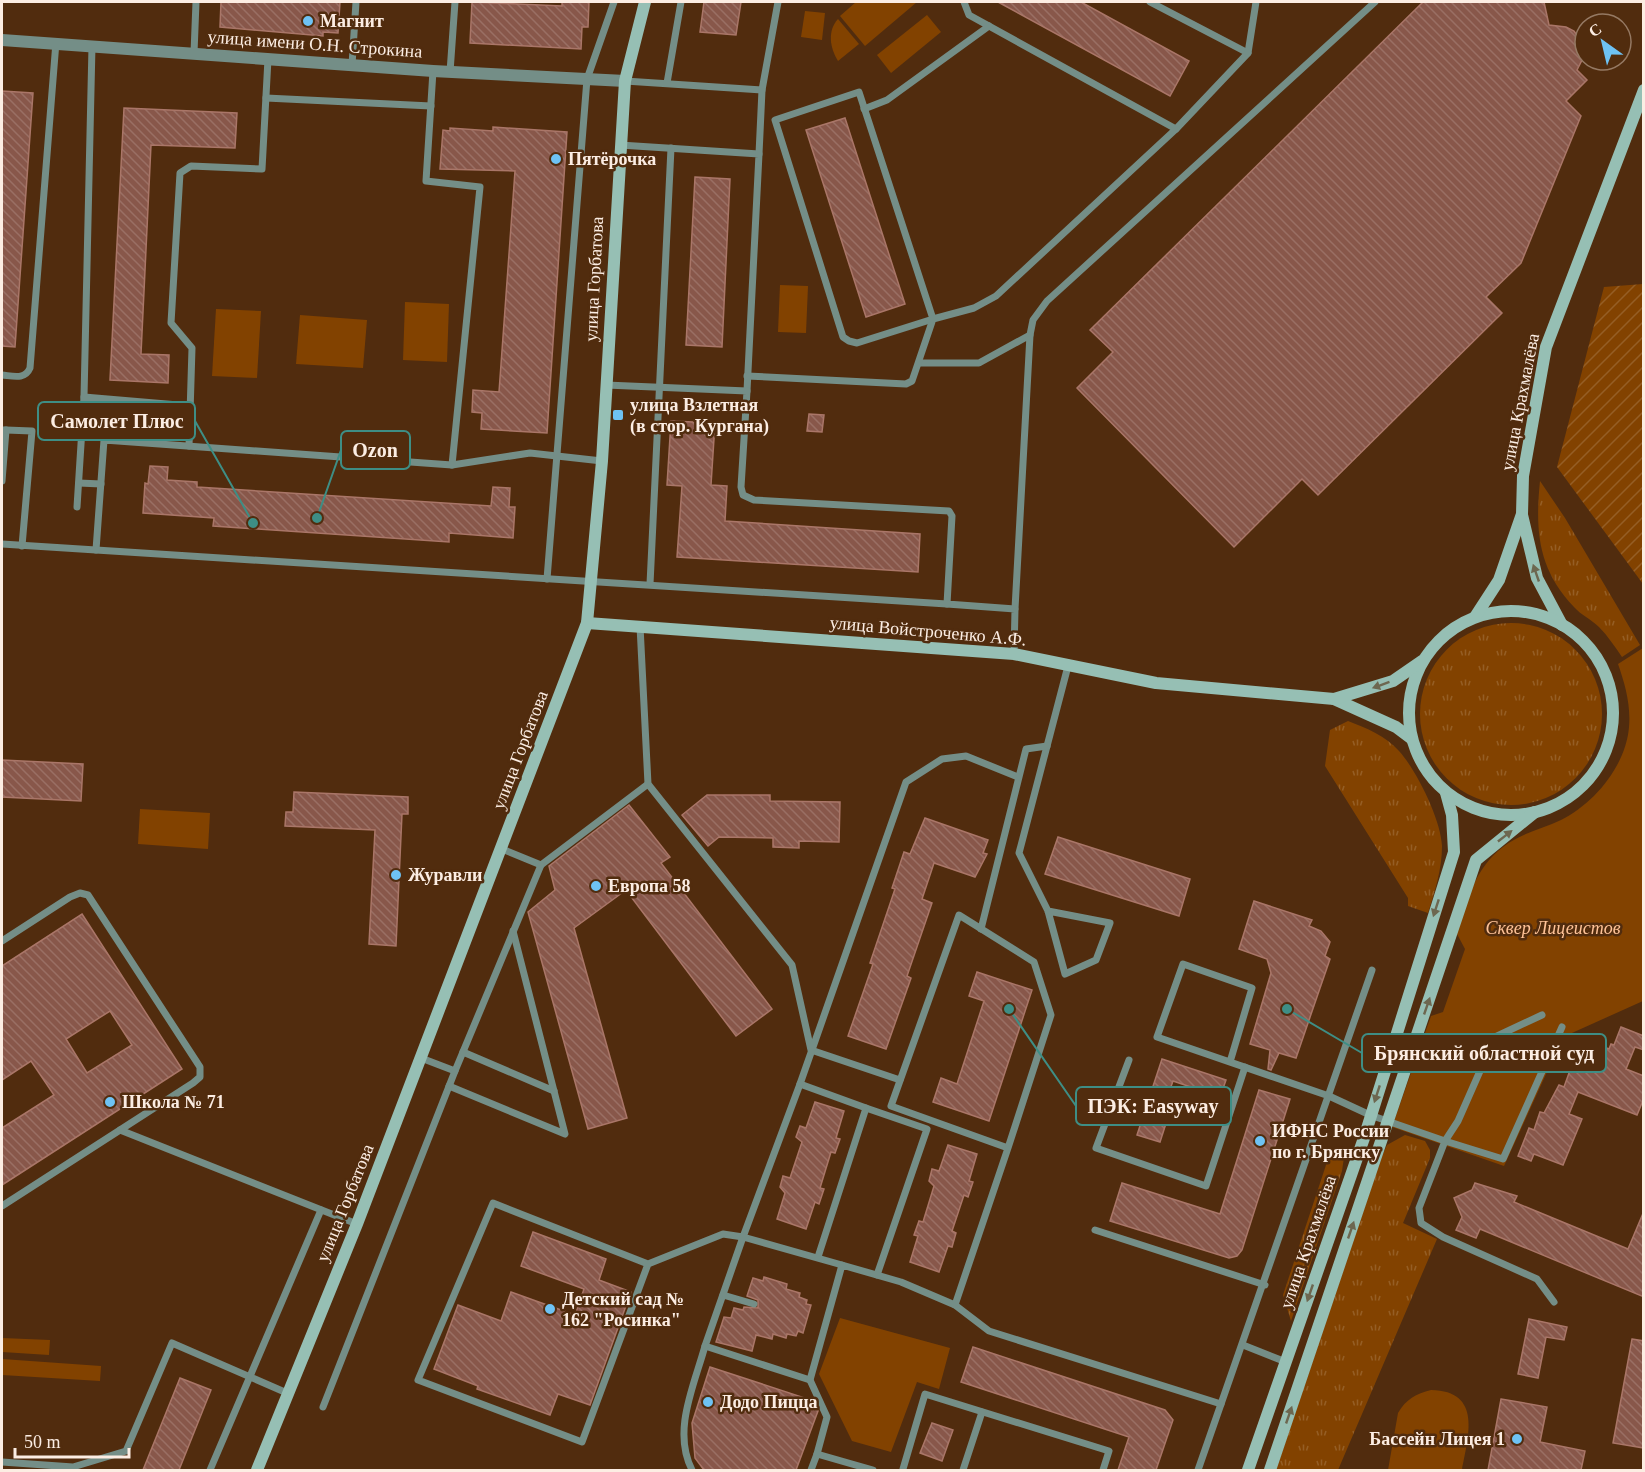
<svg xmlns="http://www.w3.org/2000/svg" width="1645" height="1472" viewBox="0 0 1645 1472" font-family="Georgia,serif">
<defs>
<pattern id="grass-tufts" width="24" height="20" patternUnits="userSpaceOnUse" patternTransform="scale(1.5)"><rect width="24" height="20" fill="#824200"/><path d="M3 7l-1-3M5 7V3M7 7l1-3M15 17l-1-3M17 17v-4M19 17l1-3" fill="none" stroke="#955e25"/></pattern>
<pattern id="garden-furrows" width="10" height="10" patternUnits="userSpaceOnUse" patternTransform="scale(1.5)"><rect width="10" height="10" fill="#824200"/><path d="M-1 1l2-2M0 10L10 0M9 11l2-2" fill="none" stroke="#955e25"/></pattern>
<pattern id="building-back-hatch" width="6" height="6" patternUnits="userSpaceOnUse" patternTransform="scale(1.5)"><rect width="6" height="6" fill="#88574a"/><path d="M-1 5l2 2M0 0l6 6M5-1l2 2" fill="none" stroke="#9a6f64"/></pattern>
</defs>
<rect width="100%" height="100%" fill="#512c0e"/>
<g fill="url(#grass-tufts)">
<path d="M1540,481L1565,518L1640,645L1622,657C1615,647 1608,636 1599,627C1591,619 1581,615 1574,607C1538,569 1535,531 1540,481Z"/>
<circle cx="1511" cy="714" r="91"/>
<path d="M1348,721C1366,728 1386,736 1399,751C1417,771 1441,820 1442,846C1442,869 1435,891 1428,913L1408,906V898L1325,766L1330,730Z"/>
<path d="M1405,1135L1425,1141L1430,1150V1158L1403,1223L1437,1239L1338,1470H1276L1382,1156L1387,1145Z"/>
<path d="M1330,1153H1337L1344,1157L1342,1171L1291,1321L1283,1295Z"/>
</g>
<g fill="#824200">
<path d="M856,2H917L865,46L840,16Z"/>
<path d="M805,11L825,13L822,40L801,37Z"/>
<path d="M927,15L941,32L891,73L877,55Z"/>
<path d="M838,19L859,44L838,61C830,48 827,31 838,19Z"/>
<path d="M780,285L808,286L806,333L778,332Z"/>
<path d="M405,302L449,304L447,362L403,360Z"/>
<path d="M216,309L261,311L257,378L212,376Z"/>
<path d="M300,315L367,320L363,368L296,364Z"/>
<path d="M1643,648V1001L1563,1037L1504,1166L1392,1127L1431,1016L1443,1012L1465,949L1457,934C1466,902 1475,868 1503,847C1521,833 1542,829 1561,820C1595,803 1626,765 1629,727C1631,705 1625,684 1618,664Z"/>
<path d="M140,809L210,813L208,849L138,844Z"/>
<path d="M840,1318L950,1348L939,1389L917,1382L891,1452L852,1441L819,1374Z"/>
<path d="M2,1338L50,1340L49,1355L2,1352Z"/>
<path d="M2,1359L101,1366L100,1381L2,1375Z"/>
<path d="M1431,1390C1483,1391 1468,1437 1462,1470H1388L1398,1413C1406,1399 1416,1394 1431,1390Z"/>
</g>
<path fill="url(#garden-furrows)" d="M1643,284H1644L1643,584L1557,467L1604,287Z"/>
<g fill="url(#building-back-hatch)" stroke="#aa7668" stroke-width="1.5" fill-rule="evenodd">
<path d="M221,2H340L338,33L323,32V36L220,27Z"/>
<path d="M472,2L562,6V2H589L588,27H582L581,49L470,43Z"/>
<path d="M704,2H741L736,35L700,32Z"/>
<path d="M998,2H1081L1189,61L1170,96Z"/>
<path d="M1423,2H1544L1549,25L1566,27L1574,31L1584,45L1585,54L1577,70L1587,80L1566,101L1581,116L1521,263L1486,297L1502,313L1318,495L1302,479L1234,547L1077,388L1113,352L1090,330Z"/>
<path d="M2,91L33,93L15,347L2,346Z"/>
<path d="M124,108L237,113L235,148L151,145L141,354L169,355L168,383L110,380Z"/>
<path d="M845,118L905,304L866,317L806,130Z"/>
<path d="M493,127L567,132L547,433L481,429L482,413L472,412L473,390L499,392L515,171L440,169L443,130L450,131V128L493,131Z"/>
<path d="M695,177L730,179L722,347L686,345Z"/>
<path d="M809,414L824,415L822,432L807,431Z"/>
<path d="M671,421L715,423L711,485L727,486L725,521L920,534L918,572L677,557L682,486L667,485Z"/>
<path d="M150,466L168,467L167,480L197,482V487L491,506L493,487L510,488L509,507H515L513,538L449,533V542L213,526L214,518L143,513L145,483L148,484Z"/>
<path d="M2,760L83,764L81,801L2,797Z"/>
<path d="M294,792L408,797V814H402L396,946L369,944L375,830L285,826L286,812H293Z"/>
<path d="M707,795H770V801L840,802L839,842L799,841V848L773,847V838L719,837L708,846L682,815Z"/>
<path d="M629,805L670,857L661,863L772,1009L736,1036L626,890L574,928L627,1118L588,1129L528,912L555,890L549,866Z"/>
<path d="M925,818L988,840L983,853L987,854L975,877L934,863L922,899L932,903L907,976L911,978L886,1049L848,1036L873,964L870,963L895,889L892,888L904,852L910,854Z"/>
<path d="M1058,837L1190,879L1179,916L1045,874Z"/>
<path d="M1254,901L1312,920L1309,926L1321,931L1330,942L1325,956L1330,959L1296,1058L1279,1053L1271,1070L1268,1069L1270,1050L1250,1044L1271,973L1267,959L1239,949Z"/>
<path d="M82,914L182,1069L2,1185V1128L54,1095L31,1061L2,1080V966ZM110,1011L132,1045L87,1073L66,1039Z"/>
<path d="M977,972L1032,990L989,1121L933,1102L941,1078L957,1084L984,1001L969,996Z"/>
<path d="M1621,1027L1644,1036V1050L1635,1047L1626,1069L1644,1076V1098L1637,1115L1578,1092L1569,1114L1582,1119L1563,1165L1534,1154L1531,1161L1518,1156L1529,1128L1534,1130L1540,1112L1544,1113L1559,1085L1564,1087L1573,1062L1580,1065L1589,1041L1609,1049L1611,1044L1614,1045Z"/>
<path d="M1162,1059L1226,1080L1220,1097L1173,1081L1163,1109L1170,1111L1160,1142L1137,1135Z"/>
<path d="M1259,1090L1290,1099L1242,1250L1237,1256L1229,1258L1110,1221L1122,1183L1220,1214Z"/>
<path d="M815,1102L844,1111L836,1138L840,1139L835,1153L831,1152L820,1188L824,1189L819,1204L815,1202L806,1229L777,1219L785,1193L780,1187L783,1176L790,1178L802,1142L796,1137L800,1126L806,1128Z"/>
<path d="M948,1145L977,1154L969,1181L973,1182L968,1197L964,1195L952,1231L956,1233L952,1247L948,1246L939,1272L910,1262L918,1236L914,1235L919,1221L923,1222L934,1186L929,1181L932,1169L939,1171Z"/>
<path d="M1475,1183L1517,1196L1514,1202L1628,1249L1644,1211V1297L1480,1229L1476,1238L1456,1230L1462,1217L1454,1198L1472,1190Z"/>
<path d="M533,1232L606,1259L599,1280L631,1292L590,1405L558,1394L550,1415L477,1389L478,1386L434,1369L458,1305L501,1321L511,1292L575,1315L584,1289L521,1266Z"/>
<path d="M764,1277L787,1284L786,1289L800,1293L799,1297L807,1300L806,1304L811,1305L803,1333L798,1331L796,1336L787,1334L786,1338L773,1334L772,1339L756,1335L752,1351L716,1342L724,1317L731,1318L734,1308L743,1310L744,1307L758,1308V1300L747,1296L753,1278L763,1281Z"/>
<path d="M1529,1319L1567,1327L1564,1340L1546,1337L1538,1378L1518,1374Z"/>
<path d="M1632,1339L1644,1341V1448L1613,1443Z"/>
<path d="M973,1347L1165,1410L1173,1420L1156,1470H1118L1129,1437L961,1382Z"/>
<path d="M710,1367L814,1401L818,1411L796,1470H704L695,1458L692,1423Z"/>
<path d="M180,1378L211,1390L179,1470H143Z"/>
<path d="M1501,1399L1547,1407L1540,1442L1585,1451L1581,1470H1488Z"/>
<path d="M932,1423L953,1430L942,1461L920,1453Z"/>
</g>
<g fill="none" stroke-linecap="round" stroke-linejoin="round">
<g stroke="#748e87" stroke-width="7">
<path d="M964,2L969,15L1176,129"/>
<path d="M1150,2L1248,53"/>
<path d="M194,53L196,2"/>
<path d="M352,65L356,2"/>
<path d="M433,71L426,181L480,187L452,465"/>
<path d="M450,72L455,2"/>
<path d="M625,81L762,90"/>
<path d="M667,83L681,2"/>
<path d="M859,92L933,319L857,343L849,341L843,337L775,120Z"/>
<path d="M266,98L431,106"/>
<path d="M864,109L887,100L989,26"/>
<path d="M620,145L759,154L747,391"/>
<path d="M759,154L762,90L778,2"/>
<path d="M1030,335L1033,320L1047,301L1375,2"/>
<path d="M920,363H979L1030,335L1015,609"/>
<path d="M2,375C13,376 25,380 30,368L56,42"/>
<path d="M747,376L906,384L912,381L933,319L974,308L996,296L1176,129L1248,53L1256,2"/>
<path d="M606,385L747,391L741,487L743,495L754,500L949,511L952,516L947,604L1015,609L1014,654"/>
<path d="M84,397L92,46"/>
<path d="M2,430H6L2,481"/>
<path d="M6,430L32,431L22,546"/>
<path d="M189,446L192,348L171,323L180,173L191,166L262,169L268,59"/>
<path d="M602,461L530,453L452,465L104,440L96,550L947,604"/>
<path d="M79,483L101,484"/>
<path d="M77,507L84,397L190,406"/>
<path d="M2,544L96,550"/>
<path d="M547,579L587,79L614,2"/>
<path d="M650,584L671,148"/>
<path d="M640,626L648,784L792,965L811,1050L900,1080"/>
<path d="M502,849L541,865L648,784"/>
<path d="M1048,911L1110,923L1096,960L1065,974L1048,911L1019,853L1068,666"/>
<path d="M981,929L1026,749L1047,746"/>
<path d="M2,941L70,897L80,893L88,895L200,1067V1077L193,1083L2,1206"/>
<path d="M1542,1015L1495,1037L1458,1121L1445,1141L1503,1159L1562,1027"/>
<path d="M463,1052L554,1091"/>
<path d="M421,1058L455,1071L541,865"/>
<path d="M1129,1060L1096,1148L1206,1186L1245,1067"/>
<path d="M1230,1062L1252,988L1183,964L1157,1037L1329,1096L1370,1115L1445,1141L1419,1208L1421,1223L1443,1237L1537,1279L1554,1302"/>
<path d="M800,1084L906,782L942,759L966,756L1018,777"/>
<path d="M449,1086L565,1134L513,931"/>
<path d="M866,1108L927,1129L877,1275"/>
<path d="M120,1130L357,1224"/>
<path d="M1095,1230L1265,1285"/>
<path d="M648,1264L493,1203L418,1380L582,1442L648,1264L723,1234L743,1237L800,1084L866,1108L818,1257"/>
<path d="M723,1295L754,1304"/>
<path d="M955,1305L1008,1148L891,1106L959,915L1034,962L1051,1015L1008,1148"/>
<path d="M1243,1345L1286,1362"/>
<path d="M810,1380L705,1346L743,1237L842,1265"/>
<path d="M1221,1404L1372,970"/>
<path d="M323,1407L455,1071"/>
<path d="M2,1462L73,1467L126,1451L172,1343L287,1393"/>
<path d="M903,1469L925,1394L1109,1451L1103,1470"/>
<path d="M210,1470L321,1210"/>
<path d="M692,1470C672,1431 694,1386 705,1346"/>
<path d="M811,1470L817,1454"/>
<path d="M873,1470L817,1454L827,1417L810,1380L842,1265L901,1282L955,1305L989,1331L1221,1404L1198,1470"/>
<path d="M963,1470L982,1412"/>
</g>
<path stroke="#748e87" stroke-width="12" d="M2,40L433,71L625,81"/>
<g stroke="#96bfb4" stroke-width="12">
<path d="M1522,515L1537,578L1562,625"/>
<circle cx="1511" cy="713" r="102"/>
<path d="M1475,617L1499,580L1522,514L1523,476L1546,347L1644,90"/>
<path d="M587,623L1014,654L1156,683L1334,699L1396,727L1412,739"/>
<path d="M1334,699L1393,681L1422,661"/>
<path d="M257,1470L357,1224L587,623L602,461L625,81L645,2"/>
<path d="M1248,1470L1364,1138L1454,852L1452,815L1446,793"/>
<path d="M1270,1470L1476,860L1535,812"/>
</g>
</g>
<defs><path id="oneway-solid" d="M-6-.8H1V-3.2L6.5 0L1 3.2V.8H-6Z" transform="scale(1.5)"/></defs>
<g fill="#6d6750">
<use href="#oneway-solid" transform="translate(1536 573) rotate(-109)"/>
<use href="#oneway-solid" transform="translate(1381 685) rotate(160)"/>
<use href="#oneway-solid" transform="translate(1505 836) rotate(-38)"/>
<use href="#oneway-solid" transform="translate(1436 908) rotate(108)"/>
<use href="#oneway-solid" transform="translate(1427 1006) rotate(-71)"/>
<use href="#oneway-solid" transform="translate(1377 1094) rotate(108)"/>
<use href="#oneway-solid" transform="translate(1351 1230) rotate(-71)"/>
<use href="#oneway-solid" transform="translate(1310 1293) rotate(109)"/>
<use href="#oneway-solid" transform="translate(1289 1415) rotate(-71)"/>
</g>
<g fill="#6ec2f3" stroke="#512c0e" stroke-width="2">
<circle cx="308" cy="21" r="6"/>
<circle cx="556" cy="159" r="6"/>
<rect x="612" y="409" width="12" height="12" rx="3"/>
<circle cx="396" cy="875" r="6"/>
<circle cx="596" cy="886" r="6"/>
<circle cx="110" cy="1102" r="6"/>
<circle cx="1260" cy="1141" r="6"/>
<circle cx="550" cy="1309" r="6"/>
<circle cx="708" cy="1402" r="6"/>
<circle cx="1517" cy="1439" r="6"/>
</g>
<g text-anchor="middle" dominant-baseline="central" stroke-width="5" stroke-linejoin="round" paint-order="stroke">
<g font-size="18" font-weight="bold" fill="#fcede3" stroke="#512c0e" text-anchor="start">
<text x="320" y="21">Магнит</text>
<text x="568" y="159">Пятёрочка</text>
<text x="630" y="405">улица Взлетная<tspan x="630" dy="21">(в стор. Кургана)</tspan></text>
<text x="408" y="875">Журавли</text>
<text x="608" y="886">Европа 58</text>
<text x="122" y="1102">Школа № 71</text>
<text x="1272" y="1131">ИФНС России<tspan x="1272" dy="21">по г. Брянску</tspan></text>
<text x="562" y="1299">Детский сад №<tspan x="562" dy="21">162 "Росинка"</tspan></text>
<text x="720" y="1402">Додо Пицца</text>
<text x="1505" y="1439" text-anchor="end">Бассейн Лицея 1</text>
</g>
<g font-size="18" fill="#fcede3" stroke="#512c0e">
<text transform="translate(315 44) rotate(4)">улица имени О.Н. Строкина</text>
<text transform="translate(594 279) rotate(-87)">улица Горбатова</text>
<text transform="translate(1520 402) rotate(-79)">улица Крахмалёва</text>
<text transform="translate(928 631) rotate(5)">улица Войстроченко А.Ф.</text>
<text transform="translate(520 750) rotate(-69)">улица Горбатова</text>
<text transform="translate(345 1203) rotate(-68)">улица Горбатова</text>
<text transform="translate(1308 1242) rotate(-71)">улица Крахмалёва</text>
</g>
<g font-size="18" font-style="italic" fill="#ffc398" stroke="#512c0e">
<text x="1553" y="928">Сквер Лицеистов</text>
</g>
</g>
<path fill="none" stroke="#3e8e85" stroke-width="2" d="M253 523L195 421M317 518L341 450M1287 1009L1362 1053M1009 1009L1076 1106"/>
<g fill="#3e8e85" stroke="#512c0e" stroke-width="2">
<circle cx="253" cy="523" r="6"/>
<circle cx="317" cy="518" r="6"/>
<circle cx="1287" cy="1009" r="6"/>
<circle cx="1009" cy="1009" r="6"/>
</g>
<g fill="#512c0e" stroke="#3e8e85" stroke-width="2">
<rect x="38" y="402" width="157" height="38" rx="6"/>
<rect x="341" y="431" width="69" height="38" rx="6"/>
<rect x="1362" y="1034" width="244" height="38" rx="6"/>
<rect x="1076" y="1087" width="155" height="38" rx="6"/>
</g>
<g font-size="20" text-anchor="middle" font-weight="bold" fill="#fcede3">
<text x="117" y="428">Самолет Плюс</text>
<text x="375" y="457">Ozon</text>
<text x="1484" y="1060">Брянский областной суд</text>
<text x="1153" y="1113">ПЭК: Easyway</text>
</g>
<rect width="1645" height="1472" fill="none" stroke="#fcede3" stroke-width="6"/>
<g transform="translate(1603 42) rotate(326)"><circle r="28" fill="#512c0e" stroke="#957963" stroke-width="1.5"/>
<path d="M0-4.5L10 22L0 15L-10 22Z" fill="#6ec2f3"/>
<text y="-9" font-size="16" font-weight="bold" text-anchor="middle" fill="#fcede3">С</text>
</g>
<path d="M15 1448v9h114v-9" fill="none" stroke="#fcede3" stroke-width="3"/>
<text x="24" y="1448" font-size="18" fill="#fcede3" stroke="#512c0e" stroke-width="4.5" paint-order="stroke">50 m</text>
</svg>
